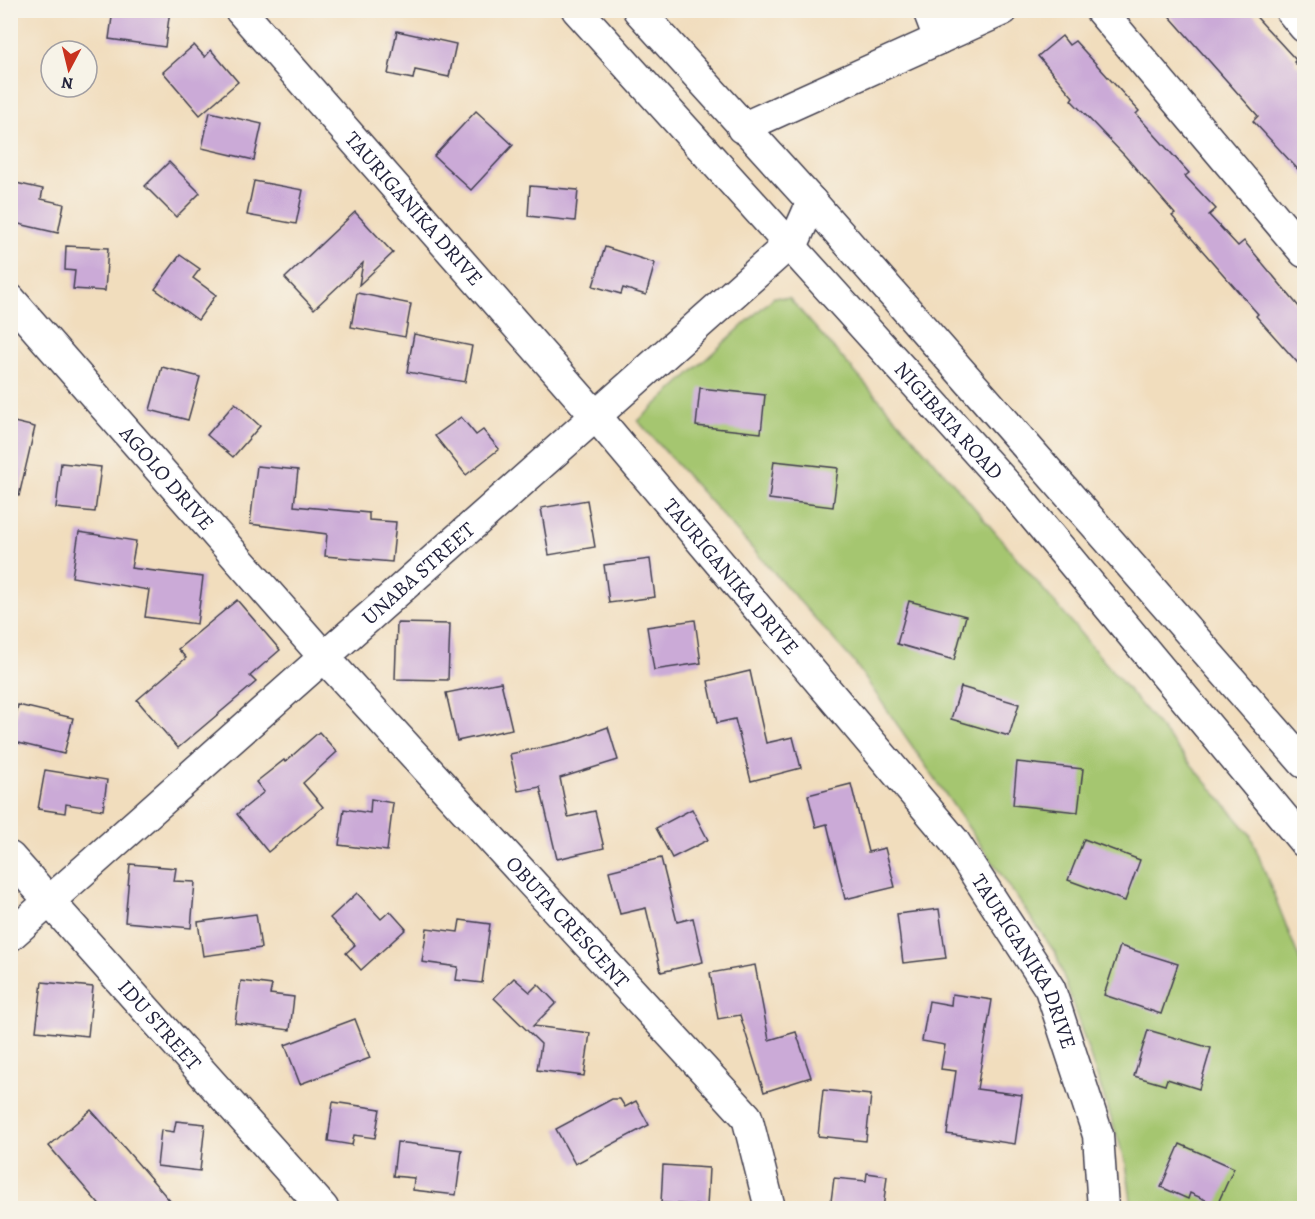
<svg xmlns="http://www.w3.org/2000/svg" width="1315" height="1219" viewBox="0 0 1315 1219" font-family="Alegreya,serif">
<rect width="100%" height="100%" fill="#f7f3e8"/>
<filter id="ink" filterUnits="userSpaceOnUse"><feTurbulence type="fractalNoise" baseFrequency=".0167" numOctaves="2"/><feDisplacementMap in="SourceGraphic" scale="12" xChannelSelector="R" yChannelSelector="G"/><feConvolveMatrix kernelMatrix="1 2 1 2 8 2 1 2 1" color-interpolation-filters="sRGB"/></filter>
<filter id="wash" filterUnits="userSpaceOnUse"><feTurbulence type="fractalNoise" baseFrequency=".008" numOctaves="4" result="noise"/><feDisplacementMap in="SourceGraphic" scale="24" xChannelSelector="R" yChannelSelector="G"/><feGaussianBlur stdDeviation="1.35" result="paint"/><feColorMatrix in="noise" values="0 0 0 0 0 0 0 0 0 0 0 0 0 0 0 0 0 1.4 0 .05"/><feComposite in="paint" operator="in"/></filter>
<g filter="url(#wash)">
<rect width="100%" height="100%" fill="#f1ddbd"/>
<path fill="#a5c66f" stroke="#647455" stroke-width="1.5" d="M774,297L789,298L956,486L1250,834L1304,971V1208H1132L1126,1163L1056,954L854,662L638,421Z"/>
<g id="blocks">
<g fill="#cbaad7">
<path d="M113,10H170L165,47L109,39Z"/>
<path d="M1164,10H1250L1296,60L1294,62L1305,73V177L1253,121L1258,116Z"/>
<path d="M397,31L456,44L449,77L415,70L413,79L388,74Z"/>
<path d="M1062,36L1069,45L1075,41L1139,111L1136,114L1189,173L1185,176L1216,209L1209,215L1238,246L1244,241L1305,314V371L1256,316L1258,314L1172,216L1175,214L1125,156L1071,100L1073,97L1038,56Z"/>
<path d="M194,45L205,57L211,50L238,82L200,115L163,72Z"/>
<path d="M476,111L513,145L471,190L434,156Z"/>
<path d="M210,112L262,124L254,160L202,148Z"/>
<path d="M169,162L200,193L176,217L145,186Z"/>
<path d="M254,181L303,190L296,224L247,215Z"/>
<path d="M16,183L43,189L41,199L64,204L58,233L10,222Z"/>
<path d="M530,186L578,190L575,221L528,216Z"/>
<path d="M355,212L393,253L359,285L363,263L314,309L285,278Z"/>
<path d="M66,246L108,248L105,291L73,289L75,271L65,270Z"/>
<path d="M605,247L655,263L646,295L623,288L621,294L593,286Z"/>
<path d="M180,255L200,269L193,278L216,295L198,320L155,289Z"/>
<path d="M357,293L411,304L405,337L351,327Z"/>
<path d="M414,334L472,346L465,382L407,372Z"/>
<path d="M162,367L200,377L188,420L150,410Z"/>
<path d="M700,388L765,395L761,433L696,426Z"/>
<path d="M235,403L260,426L233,457L207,435Z"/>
<path d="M461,417L476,435L483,430L499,449L466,475L435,436Z"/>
<path d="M10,421L35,427L19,496L10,495Z"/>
<path d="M774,461L838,468L833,507L769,499Z"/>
<path d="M61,463L101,467L95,512L56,508Z"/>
<path d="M257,466L298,470L294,506L369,513V520L396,522L392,562L325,556L327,534L250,524Z"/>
<path d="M587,500L595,547L549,555L541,508Z"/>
<path d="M79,532L136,541L131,568L203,577L197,624L145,617L149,590L72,577Z"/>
<path d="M650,559L655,597L609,603L604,565Z"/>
<path d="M237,600L280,650L250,676L256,682L178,748L137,700L186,658L178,649Z"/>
<path d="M909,601L966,616L954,660L897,644Z"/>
<path d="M695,620L701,663L654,670L647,627Z"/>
<path d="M397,623L450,624L448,680L395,679Z"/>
<path d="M750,671L766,743L793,737L801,768L751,781L735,719L717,723L708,681Z"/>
<path d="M501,682L512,729L457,741L446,693Z"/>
<path d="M961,687L1019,704L1009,736L951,719Z"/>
<path d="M18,705L73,718L64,754L10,741Z"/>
<path d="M608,727L618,760L560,778L568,817L595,811L604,848L557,859L540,787L518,791L510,754L570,741Z"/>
<path d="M319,732L337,752L303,783L323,807L268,852L237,814L264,792L256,782L284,760L285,762Z"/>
<path d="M1017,762L1083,769L1078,812L1013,805Z"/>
<path d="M45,770L107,780L103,810L66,804L65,813L38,809Z"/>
<path d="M851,784L868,852L885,848L895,887L845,899L827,824L816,827L808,795Z"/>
<path d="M371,799L393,803L387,851L339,845L344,809L370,813Z"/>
<path d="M692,809L708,840L672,858L656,828Z"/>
<path d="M1084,839L1140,860L1125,901L1068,880Z"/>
<path d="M661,858L677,922L693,918L703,962L661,972L646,908L620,914L609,871Z"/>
<path d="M130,864L176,868L174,881L195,882L191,928L125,922Z"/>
<path d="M357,893L381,919L390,911L406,929L361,970L346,953L355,945L330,918Z"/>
<path d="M939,909L946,958L903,963L897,914Z"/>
<path d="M256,914L261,948L203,956L198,922Z"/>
<path d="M460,920L490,924L482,983L456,980L458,967L422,962L427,928L458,932Z"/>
<path d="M1120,946L1178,964L1161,1014L1104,995Z"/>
<path d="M755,965L769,1040L796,1032L811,1077L764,1092L740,1015L718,1019L710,973Z"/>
<path d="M514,978L530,992L538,984L556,1003L533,1026L590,1033L584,1076L537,1070L541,1044L494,998Z"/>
<path d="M241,981L272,985L270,994L294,997L290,1030L235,1023Z"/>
<path d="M42,982L93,987L88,1036L36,1031Z"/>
<path d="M952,994L992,1000L977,1089L1022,1095L1015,1144L947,1134L956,1071L941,1069L945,1045L922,1041L929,1001L951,1005Z"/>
<path d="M355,1019L370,1058L300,1084L285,1045Z"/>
<path d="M1148,1030L1211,1048L1199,1089L1167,1079L1165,1085L1134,1076Z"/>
<path d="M823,1090L871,1095L866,1141L818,1136Z"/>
<path d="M612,1099H620L625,1107L636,1101L649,1125L575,1164L556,1129Z"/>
<path d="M333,1102L380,1109L375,1138L354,1135L352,1145L328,1141Z"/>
<path d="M91,1110L122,1145L177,1209H103L49,1146Z"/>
<path d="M176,1121L205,1124L200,1171L157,1166L161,1130L174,1132Z"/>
<path d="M397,1142L462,1150L456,1195L413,1190L414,1178L393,1176Z"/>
<path d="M1180,1144L1234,1168L1217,1205L1190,1193L1188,1199L1161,1187Z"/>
<path d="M663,1165L709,1168L707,1206L661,1203Z"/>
<path d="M867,1173L887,1176L883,1209H830L834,1178L866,1181Z"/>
</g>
</g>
</g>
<g filter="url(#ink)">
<use href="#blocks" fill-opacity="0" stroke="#413e4e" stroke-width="1.5"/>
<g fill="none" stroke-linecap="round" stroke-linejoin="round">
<defs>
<g id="minor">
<path id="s1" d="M240,10L595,415L954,841L1050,989L1098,1135L1103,1208"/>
<path id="s2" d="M577,10L1016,495L1304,842"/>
<path d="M638,10L812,202L1304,763"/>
<path d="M928,10L939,39"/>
<path d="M1100,10L1304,252"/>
<path d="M1290,10L1304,27"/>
<path d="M742,128L1003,10"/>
<path id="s3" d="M10,299L324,657L747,1117L770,1208"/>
<path id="s4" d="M10,857L323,1208"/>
<path id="s5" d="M10,936L796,238L812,202"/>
</g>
</defs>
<use href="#minor" stroke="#413e4e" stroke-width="33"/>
<use href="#minor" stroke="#fff" stroke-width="30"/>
</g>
</g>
<g text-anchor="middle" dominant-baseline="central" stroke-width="4.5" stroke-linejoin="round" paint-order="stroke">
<g font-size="21" fill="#22223b" stroke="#f7f3e8">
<text stroke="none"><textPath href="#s1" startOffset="264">TAURIGANIKA DRIVE</textPath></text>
<text stroke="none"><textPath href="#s2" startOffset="554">NIGIBATA ROAD</textPath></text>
<text stroke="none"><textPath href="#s3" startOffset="238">AGOLO DRIVE</textPath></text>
<text stroke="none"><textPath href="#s5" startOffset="546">UNABA STREET</textPath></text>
<text stroke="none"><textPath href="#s1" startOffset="750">TAURIGANIKA DRIVE</textPath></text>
<text stroke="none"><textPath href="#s3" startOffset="836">OBUTA CRESCENT</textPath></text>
<text stroke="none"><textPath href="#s1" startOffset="1236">TAURIGANIKA DRIVE</textPath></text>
<text stroke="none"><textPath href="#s4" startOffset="225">IDU STREET</textPath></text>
</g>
</g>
<rect width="1315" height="1219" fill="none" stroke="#f7f3e8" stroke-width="36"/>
<g transform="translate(69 69) rotate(187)"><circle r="28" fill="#f7f3e8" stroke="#a29fa3" stroke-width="1.5"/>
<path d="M0-4.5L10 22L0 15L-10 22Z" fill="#c8321e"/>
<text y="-9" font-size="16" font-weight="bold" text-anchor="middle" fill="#22223b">N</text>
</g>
</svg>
